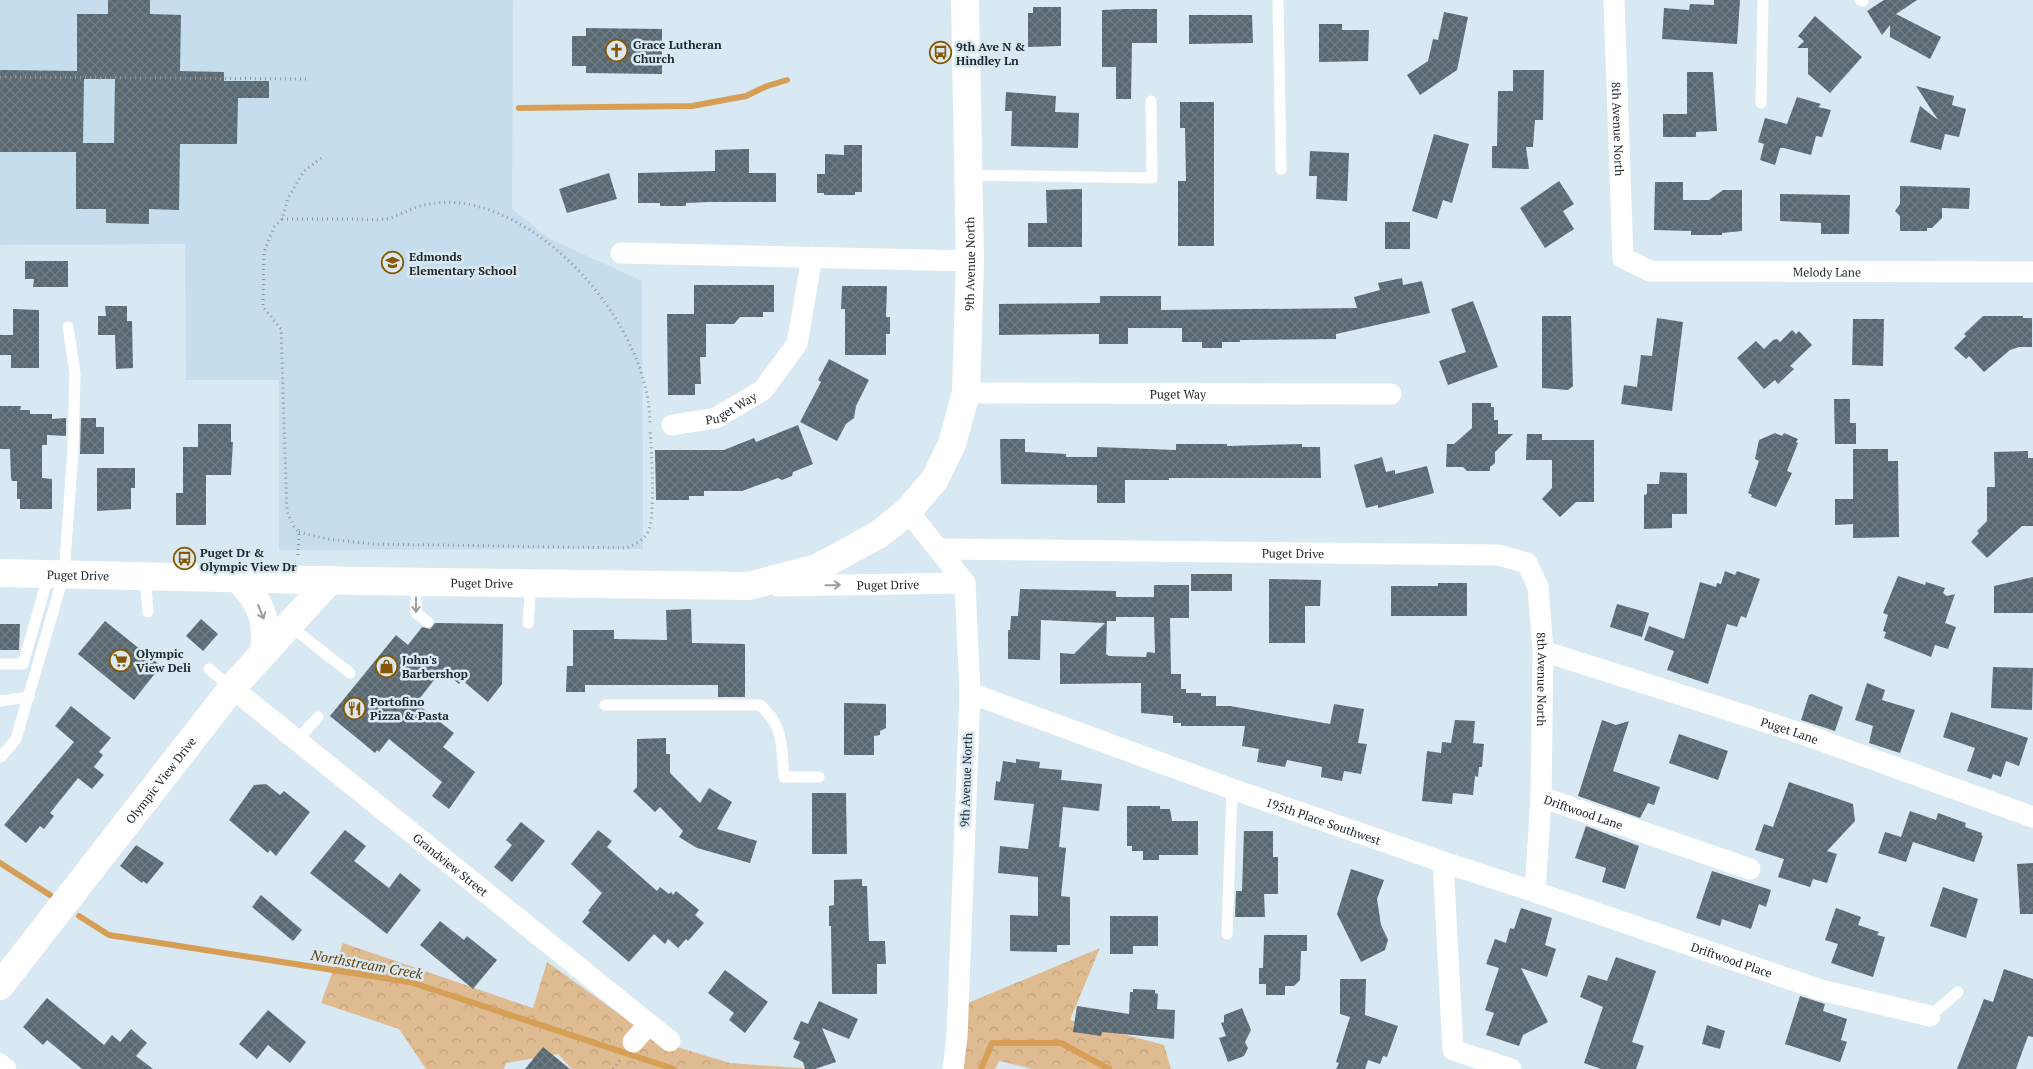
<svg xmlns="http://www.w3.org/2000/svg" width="2033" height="1069" viewBox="0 0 2033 1069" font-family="'PT Serif',serif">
<defs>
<pattern id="forest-crowns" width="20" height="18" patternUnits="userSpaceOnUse" patternTransform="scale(1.25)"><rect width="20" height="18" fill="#dfbb91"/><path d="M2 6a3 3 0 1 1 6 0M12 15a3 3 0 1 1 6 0" fill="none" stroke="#bfa17d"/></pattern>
<pattern id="building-cross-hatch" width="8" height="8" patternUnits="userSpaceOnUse" patternTransform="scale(1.25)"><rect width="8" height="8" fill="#596871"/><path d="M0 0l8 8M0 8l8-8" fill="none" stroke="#727e85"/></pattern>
</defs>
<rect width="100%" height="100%" fill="#d8e9f4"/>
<path fill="#c5ddec" d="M0,0H513L512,209L550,239L642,281L643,549L279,550V380H186L185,244L0,245Z"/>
<g fill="url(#forest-crowns)">
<path d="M343,943L533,1008L547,962L657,1041L730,1063L815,1069H572L558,1054L506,1063L504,1069H426L399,1029L321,1003Z"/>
<path d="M1100,948L1070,1020L1164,1045L1171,1069H1032L999,1061L995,1069H961L963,1005Z"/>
</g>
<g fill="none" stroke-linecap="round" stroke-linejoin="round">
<g stroke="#d79e56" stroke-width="6">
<path d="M519,108L692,106L746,96L767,86L787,80"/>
<path d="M0,863L50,895"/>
<path d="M79,916L109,935L410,982L674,1069"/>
<path d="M981,1069L992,1043H1061L1109,1069"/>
</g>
</g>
<g fill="url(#building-cross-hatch)" fill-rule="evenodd">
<path d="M108,0H150V14L181,15L180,71L224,72V81H269V98H238L237,144H180L179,210L149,209V224L106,223V209H76V152H0V70L77,71V14H108ZM84,79H115L114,143H83Z"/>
<path d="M1714,0H1740L1737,44L1662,39L1664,8L1689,10L1690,4L1714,5Z"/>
<path d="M1884,0H1917L1896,14L1941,37L1930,59L1890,37V25L1882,35L1867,11Z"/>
<path d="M1033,7H1061V46L1028,47V13H1033Z"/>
<path d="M1126,9H1157V43H1132L1131,99H1116V67H1102V10Z"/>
<path d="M1444,12L1468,17L1457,70L1420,95L1407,75L1428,61L1433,39L1438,40Z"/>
<path d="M1189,15H1252L1253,43L1189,44Z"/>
<path d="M1815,16L1862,57L1830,93L1808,74V48H1797L1804,41L1798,36Z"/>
<path d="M1319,24H1342V30H1369L1368,61L1319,62Z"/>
<path d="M586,28L662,29V74L586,73V66H572V36H586Z"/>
<path d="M1513,70H1544L1543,120H1535L1533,147H1526L1529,169L1492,168V146H1497L1498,91H1513Z"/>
<path d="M1687,72H1713L1717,131L1696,132V137H1663V114H1687Z"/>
<path d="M1916,86L1954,96L1952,105L1966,109L1959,137L1945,134L1941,150L1910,142L1920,106L1938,120Z"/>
<path d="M1006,92L1056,96L1055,112L1079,113L1078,148L1011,146L1012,111H1005Z"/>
<path d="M1797,97L1821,104L1818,107L1831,110L1822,137L1816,136L1811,155L1784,148H1780L1775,165L1760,160L1764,144L1758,142L1765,118L1787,124Z"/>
<path d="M1180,102H1214V246H1178V181H1186L1185,128H1180Z"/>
<path d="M1434,134L1469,144L1452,203L1443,200L1437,219L1412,211Z"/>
<path d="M844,145H862V192H855V195H824V193H817V174H825V154L844,155Z"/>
<path d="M749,149V173H776V202H709L686,203V206H660V203H638V173L715,171V150Z"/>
<path d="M1310,151L1349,153L1347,201L1316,199L1317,176H1309Z"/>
<path d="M609,173L617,199L567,213L559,189Z"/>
<path d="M1559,181L1574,204L1563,211L1574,229L1545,248L1520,208Z"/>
<path d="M1655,182H1683V200H1709L1723,190H1742V231L1722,233V235H1691V231L1654,230Z"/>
<path d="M1900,186L1970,188L1969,209L1942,208V218L1932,228H1927V231H1900V216L1895,211L1900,204Z"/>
<path d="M1082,189V247H1028V223H1047L1046,190Z"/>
<path d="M1780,194L1850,195L1849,234H1821V223L1780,221Z"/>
<rect x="1385" y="222" width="25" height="27"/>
<path d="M25,261H68V287H33L34,279H25Z"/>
<path d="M1402,278L1403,285L1422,281L1430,313L1336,334V339L1240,340V342H1222V348H1202V342H1182V328H1128V344H1099V334L999,335V304L1100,303V296H1161V310L1357,308L1354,297L1380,290L1378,283Z"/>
<path d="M694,285H774V312H763V317H740L734,324H706V357H700L701,384H695V395H668L667,314H694Z"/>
<path d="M842,286H887L886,317H890V334H886V355H845V309H841Z"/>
<path d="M1473,301L1498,367L1448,385L1439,361L1466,352L1451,309Z"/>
<path d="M105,306H127V321H132L133,368L116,369L115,335H98V316H106Z"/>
<path d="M13,309L39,310V368H11V355H0V335H13Z"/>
<path d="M1542,316H1571L1573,386L1568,390L1542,388Z"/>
<path d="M1983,316H2023V318H2032V347H2019L2010,350L1984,372L1969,356L1966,359L1954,348L1966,336L1964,334Z"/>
<path d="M1657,318L1683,322L1672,411L1621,404L1624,385L1637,387L1641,355L1652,356Z"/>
<path d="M1853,319H1884L1883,366L1852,365Z"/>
<path d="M1792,330L1796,334L1799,331L1812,345L1790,366L1794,369L1778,384L1775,380L1764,389L1737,358L1756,341L1764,349L1773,340L1777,339L1780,342Z"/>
<path d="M829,359L869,380L856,406L854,418L846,424L837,441L800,422L821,382L818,380Z"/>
<path d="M1834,399H1850V423H1856V444H1835Z"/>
<path d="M1472,403H1491V407H1494V420H1498V434H1513L1495,452V463L1490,467V471H1467L1463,467H1446L1447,444H1454L1472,428Z"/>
<path d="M0,406H21L20,410H30V414H52V419L66,418V436L47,435V445H42V478L52,479V509H20V499H17V481H12L11,478L10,449H0Z"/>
<path d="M81,418H96V427H104V454H80Z"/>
<path d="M198,424H231V442H233L231,475H206V525H176V493H183V447H198Z"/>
<path d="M798,425L813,464L793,472L792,476L782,480L778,478L742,491H704V496H689V500H656L655,450H724L754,438L756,442Z"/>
<path d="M1775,433L1782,436L1784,433L1798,439L1796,442L1798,443L1787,471L1792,473L1776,507L1751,497L1752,495L1748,493L1759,461L1755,459L1759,440Z"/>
<path d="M1527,434H1542V440H1594V502H1576L1560,517L1542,499L1552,488V460H1526Z"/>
<path d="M1000,439H1025V452L1066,454V457H1097V447L1176,450V444H1227V446L1302,444V447H1320L1321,478H1169V480H1125V503H1097V485L1001,484Z"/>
<path d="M1853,449H1888V461H1898L1899,537L1853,538V524L1835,525V499H1853Z"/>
<path d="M2028,451V458H2033V526H2022L1987,558L1971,542L1979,533L1977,531L1987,521V487H1995L1994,452Z"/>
<path d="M1382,457L1386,472L1395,470V474L1427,466L1434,493L1378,508V505L1366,508L1354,465Z"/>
<path d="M97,468H135V488H131V509L97,511Z"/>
<path d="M1660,472L1687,473V514H1672V528L1644,529V495L1647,494V484H1659Z"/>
<path d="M1725,571L1735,575L1737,571L1760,579L1746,618L1741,616L1737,627L1727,624L1708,684L1667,670L1674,651L1644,640L1649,626L1684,639L1700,582L1716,587L1717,583L1721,584Z"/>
<rect x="1191" y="574" width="41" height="17"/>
<path d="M1898,576L1925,585L1926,582L1945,588L1943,593L1947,596L1955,594L1945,623L1956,627L1948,649L1935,645L1931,657L1884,638L1886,632L1883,631L1888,615L1883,613Z"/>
<path d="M2033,577V613H1994V586Z"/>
<path d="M1269,579L1321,580L1320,606H1305V643H1269Z"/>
<path d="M1438,583H1467V616H1391V586H1438Z"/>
<path d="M1154,585H1189V618H1170L1171,674H1181V689H1186V693H1201V696H1216V706H1230L1330,724L1334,704L1364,709L1358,743L1367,744L1361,774L1344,771L1342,781L1321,777L1322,767L1287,760L1285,767L1257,762L1259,749L1242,746L1245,726H1181V723H1173V716L1141,713V683L1060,684V653L1074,654L1105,623L1041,620L1040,660L1008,659V630H1010L1011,616H1018L1020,589L1116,591V597H1154ZM1116,617H1154L1155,653L1147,652L1146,657L1109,656L1106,654L1107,621H1116Z"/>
<path d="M1617,604L1649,613L1642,637L1610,627Z"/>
<path d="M691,609L692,643L745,644V697H718V685H585V692H566L567,666H573V630H614V639L667,640L666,610Z"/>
<path d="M201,619L218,634L203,651L186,636Z"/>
<path d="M105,621L161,666L134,700L78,654Z"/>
<path d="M435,623L503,624L502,684L488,702L462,680L459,684L442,670L416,703L454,733L443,747L475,772L449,809L432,796L442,782L389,739L379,752L377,750L375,753L330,716L396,635L408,645L422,627L430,629Z"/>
<path d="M0,624H20L19,650H0Z"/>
<path d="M1993,667L2033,668L2032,710L1991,708Z"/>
<path d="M1867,683L1885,690L1882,700L1915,710L1900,753L1869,743L1873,726L1855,720Z"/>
<path d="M1812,694L1843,707L1835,731L1801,720L1809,695Z"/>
<path d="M844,703L886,704V728L880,731V735L874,736V755H844Z"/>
<path d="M71,706L111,738L99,752L103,755L94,767L104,775L92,789L78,778L50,813L54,816L44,829L40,826L26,843L4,825L74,742L55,726Z"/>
<path d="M1951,712L2028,738L2019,766L2006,761L2001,777L1993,774L1991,779L1967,771L1975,748L1943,737Z"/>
<path d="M1455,720L1475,721L1473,743L1484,744L1482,767H1479L1478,777L1475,776L1473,795L1453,793L1452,804L1422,801L1427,751L1441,753L1442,742L1451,743Z"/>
<path d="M1602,720L1616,725L1629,721L1613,771L1660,787L1654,805L1648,803L1640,818L1578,796Z"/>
<path d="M1679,734L1728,751L1718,780L1669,763Z"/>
<path d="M666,738V754H670V773L700,803L709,788L732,802L717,829L757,841L750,863L697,848L679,837L683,831L660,807L655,812L633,791L637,787V739Z"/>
<path d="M1016,759L1040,762L1039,768L1062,770L1061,780L1102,784L1099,811L1063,807L1059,847L1066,848L1061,896L1070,897V945H1057V952L1010,951V915L1038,916V877L998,873L1000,846L1028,849L1034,804L994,800L996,781L1000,782L1003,761L1016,763Z"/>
<path d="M1789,782L1853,804L1855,821L1827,851L1837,854L1827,883L1813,879L1810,887L1778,877L1784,859L1755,850L1764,824L1773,827Z"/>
<path d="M266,784L280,795L284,791L310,812L276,856L270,850L268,853L229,820L254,785Z"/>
<path d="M812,793H846L847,854H812Z"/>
<path d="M1127,806H1160V809H1170L1172,821H1198V855H1159V860H1143V851H1132V846H1127Z"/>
<path d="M1910,811L1936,820L1938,813L1966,823L1965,827L1982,833L1981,835L1983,836L1974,862L1913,842L1906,862L1878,853L1885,832L1901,837Z"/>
<path d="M521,822L545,841L512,882L494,867L512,845L506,840Z"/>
<path d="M1586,826L1639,846L1625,889L1602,882L1606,868L1575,858Z"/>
<path d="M345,830L366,846L354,861L389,888L400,873L421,890L387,934L310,873Z"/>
<path d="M598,830L612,841L607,847L657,891L660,887L669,894L671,892L673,895L676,891L699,910L695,915L704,923L688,941L686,939L678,948L668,939L665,944L654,934L629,962L582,922L590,912L588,911L602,893L571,864Z"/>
<path d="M1244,831H1273V857H1278V894H1264L1265,917H1235L1236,891H1242Z"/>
<path d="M136,845L164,863L147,884L143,881L142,883L120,866Z"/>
<path d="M2033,863V914H2020L2017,864Z"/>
<path d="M1351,869L1384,880L1377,899L1381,925L1388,940L1385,950L1361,962L1337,914Z"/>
<path d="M1712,871L1771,890L1766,907L1759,904L1751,929L1722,919L1720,926L1696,918Z"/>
<path d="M862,879V886H867L869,941H885L886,964H877V994H832L831,926H829V906L834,905V880Z"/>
<path d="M1943,887L1978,899L1966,938L1930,926Z"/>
<path d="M261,895L302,930L293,941L252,907Z"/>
<path d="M1521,908L1552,918L1545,945L1556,949L1547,977L1521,968L1548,1022L1523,1035L1519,1046L1486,1035L1494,1013L1485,1010L1499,968L1486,964L1495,939L1506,943L1510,928L1514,929Z"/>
<path d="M1836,908L1861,917L1858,925L1879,932L1877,935L1885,937L1873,977L1831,963L1838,944L1825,940Z"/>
<path d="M1110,916H1158V946H1133V954H1110Z"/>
<path d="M440,921L464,940L467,936L497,960L473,989L420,945Z"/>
<path d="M1264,935H1307V951H1301L1300,980L1294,986H1285V995H1266V984H1259V968H1263Z"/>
<path d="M1616,957L1656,971L1632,1042L1644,1046L1636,1069H1601L1584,1063L1603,1007L1580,997L1588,975L1607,981Z"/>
<path d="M2004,969L2033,979V1037L2028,1036L2016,1069H1957L1984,999L1993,1002Z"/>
<path d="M725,970L768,1002L745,1033L729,1020L734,1013L708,993Z"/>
<path d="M1340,979H1366L1365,1015L1398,1026L1387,1057L1383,1056L1380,1064L1368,1060L1365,1069H1336L1339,1063L1336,1062L1350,1017L1340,1014Z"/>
<path d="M1133,989L1155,990V993L1158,994L1157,1009L1175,1010L1174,1039L1102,1032L1101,1036L1073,1032L1077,1006L1129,1014L1130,992H1133Z"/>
<path d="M1800,996L1825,1004L1823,1011L1847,1019L1841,1040L1847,1042L1840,1062L1785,1044Z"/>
<path d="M47,998L104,1045L112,1035L120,1042L131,1029L147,1043L136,1056L153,1069H82L47,1040L43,1045L23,1027Z"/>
<path d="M819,1001L858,1019L849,1039L822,1028L836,1062L815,1069H805L803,1062L793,1057L800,1042L793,1039L801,1021L808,1024Z"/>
<path d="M1242,1008L1251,1030L1245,1042L1248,1048L1244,1056L1228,1062L1219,1038L1226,1036L1221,1023L1224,1022V1015Z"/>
<path d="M268,1010L306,1042L290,1063L268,1045L257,1059L239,1044Z"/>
<path d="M1707,1025L1725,1031L1720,1049L1702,1044Z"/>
<path d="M543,1047L570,1069H525Z"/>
</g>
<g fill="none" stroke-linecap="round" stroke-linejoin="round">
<g stroke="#8b979f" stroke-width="3" stroke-dasharray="1 4" stroke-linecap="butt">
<path d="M0,77L309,79"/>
<path d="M282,219C306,219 330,219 354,219C364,219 375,221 385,219C393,218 402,213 409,210C426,203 443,201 461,203C554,216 649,331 650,423"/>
<path d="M299,532L328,539L373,544L627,548C635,544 644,540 648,532C656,517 651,449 650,429"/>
<path d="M298,555L299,532L293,525L287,512L281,329L263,307L264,252L274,227L282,219L288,198L304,171L323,157"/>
<path d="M613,1069L622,1058"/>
</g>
<g stroke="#fff" stroke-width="11">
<path d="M1278,0L1281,169"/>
<path d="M1860,0L1863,1"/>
<path d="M1761,103L1763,0"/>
<path d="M969,175L1152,178L1151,101"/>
<path d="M145,576L148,612"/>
<path d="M416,581V613L428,622"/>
<path d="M528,623L531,583"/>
<path d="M289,625L350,673"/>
<path d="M0,664H23L49,574"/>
<path d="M209,669L232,688"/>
<path d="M0,701L29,697"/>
<path d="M605,705H760C785,727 781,747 784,777H819"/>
<path d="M297,740L318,717"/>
<path d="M1,757L16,739L64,574L73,451L75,373L68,327"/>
<path d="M1227,934L1232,789"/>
<path d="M1930,1016L1958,992"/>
</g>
<g stroke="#fff" stroke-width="21">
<path id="s1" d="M1614,0L1623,258L1650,271L2033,272"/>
<path d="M621,253L970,261"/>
<path id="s2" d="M966,393L1391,394"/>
<path id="s3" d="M672,425L716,418L763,390L797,344L812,257"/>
<path d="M908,511L965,583L970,693L957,1037L953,1069"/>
<path id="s4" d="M938,549L1498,555L1527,563L1538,587L1543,651L1541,797L1535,892L1443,862"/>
<path id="s5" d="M778,586L965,583"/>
<path id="s6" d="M1543,651L1797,732L2033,817"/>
<path id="s7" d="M232,688L670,1041"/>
<path id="s8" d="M970,693L1232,789L1443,862L1453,1050L1511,1069"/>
<path id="s9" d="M1541,797L1750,869"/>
<path id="s10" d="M1535,892L1821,990L1930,1016"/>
<path d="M633,1042L649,1024"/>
<path d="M0,1064L6,1069"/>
</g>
<path stroke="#fff" stroke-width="28" id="s11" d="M0,986L232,688L330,580"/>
<g stroke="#fff" stroke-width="28">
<path id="s12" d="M0,573L360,581L749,586L817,568L878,535L908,511L935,479L952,444L966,393L970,261L965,0"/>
<path d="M238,578C261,603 268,618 264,652"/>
</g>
</g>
<defs><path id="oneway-shaft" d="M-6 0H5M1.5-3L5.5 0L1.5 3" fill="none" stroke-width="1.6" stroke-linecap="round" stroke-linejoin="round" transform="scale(1.25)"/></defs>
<g stroke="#9b9ea0">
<use href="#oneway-shaft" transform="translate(833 585) rotate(-1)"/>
<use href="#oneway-shaft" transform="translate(416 605) rotate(90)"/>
<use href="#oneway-shaft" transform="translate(261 612) rotate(68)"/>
</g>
<defs>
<symbol id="church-ring" viewBox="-11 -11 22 22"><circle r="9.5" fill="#d8e9f4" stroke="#8a5701" stroke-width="1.5"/><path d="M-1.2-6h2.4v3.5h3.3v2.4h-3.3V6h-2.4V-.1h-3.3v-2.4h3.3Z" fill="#8a5701"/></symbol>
<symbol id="bus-ring" viewBox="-11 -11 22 22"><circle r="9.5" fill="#d8e9f4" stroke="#8a5701" stroke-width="1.5"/><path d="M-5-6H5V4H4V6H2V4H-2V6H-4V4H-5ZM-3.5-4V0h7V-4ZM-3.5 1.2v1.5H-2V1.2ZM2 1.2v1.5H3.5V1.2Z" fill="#8a5701"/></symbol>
<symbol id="school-ring" viewBox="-11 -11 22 22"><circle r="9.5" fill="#d8e9f4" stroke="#8a5701" stroke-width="1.5"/><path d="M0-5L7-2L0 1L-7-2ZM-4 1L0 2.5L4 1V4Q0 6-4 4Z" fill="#8a5701"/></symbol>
<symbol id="supermarket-ring" viewBox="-11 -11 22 22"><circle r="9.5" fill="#d8e9f4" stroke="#8a5701" stroke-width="1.5"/><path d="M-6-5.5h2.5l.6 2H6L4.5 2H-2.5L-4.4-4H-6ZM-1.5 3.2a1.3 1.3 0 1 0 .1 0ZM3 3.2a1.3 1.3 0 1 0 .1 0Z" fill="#8a5701"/></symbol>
<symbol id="shop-ring" viewBox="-11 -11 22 22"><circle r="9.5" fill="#d8e9f4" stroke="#8a5701" stroke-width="1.5"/><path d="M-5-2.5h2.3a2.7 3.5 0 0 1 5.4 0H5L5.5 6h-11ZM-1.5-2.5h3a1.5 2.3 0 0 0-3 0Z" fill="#8a5701"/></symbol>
<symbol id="restaurant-ring" viewBox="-11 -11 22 22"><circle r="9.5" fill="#d8e9f4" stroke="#8a5701" stroke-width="1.5"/><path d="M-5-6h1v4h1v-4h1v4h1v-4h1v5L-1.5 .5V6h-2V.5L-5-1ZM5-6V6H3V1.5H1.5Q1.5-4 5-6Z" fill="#8a5701"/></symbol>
</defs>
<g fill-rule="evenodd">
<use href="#church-ring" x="604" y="38" width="25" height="25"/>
<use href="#bus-ring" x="928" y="40" width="25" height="25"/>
<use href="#school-ring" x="380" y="250" width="25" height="25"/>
<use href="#bus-ring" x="172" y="546" width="25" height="25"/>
<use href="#supermarket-ring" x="108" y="648" width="25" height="25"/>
<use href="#shop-ring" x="374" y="654" width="25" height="25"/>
<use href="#restaurant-ring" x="342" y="696" width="25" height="25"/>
</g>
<g text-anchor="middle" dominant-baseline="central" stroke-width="5" stroke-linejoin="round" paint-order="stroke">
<g font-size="12" font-weight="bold" fill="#21282c" stroke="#d8e9f4" text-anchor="start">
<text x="633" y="44">Grace Lutheran<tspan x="633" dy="14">Church</tspan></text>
<text x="956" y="46">9th Ave N &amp;<tspan x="956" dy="14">Hindley Ln</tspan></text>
<text x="409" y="256">Edmonds<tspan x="409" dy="14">Elementary School</tspan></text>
<text x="200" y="552">Puget Dr &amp;<tspan x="200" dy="14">Olympic View Dr</tspan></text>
<text x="136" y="653">Olympic<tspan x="136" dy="14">View Deli</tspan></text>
<text x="402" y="659">John's<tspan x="402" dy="14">Barbershop</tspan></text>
<text x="370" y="701">Portofino<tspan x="370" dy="14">Pizza &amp; Pasta</tspan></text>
</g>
<g font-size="12" fill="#21282c" stroke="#d8e9f4">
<text stroke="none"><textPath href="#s1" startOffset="129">8th Avenue North</textPath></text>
<text stroke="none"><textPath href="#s12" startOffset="1190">9th Avenue North</textPath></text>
<text stroke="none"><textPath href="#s1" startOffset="465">Melody Lane</textPath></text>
<text stroke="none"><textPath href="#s2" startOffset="212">Puget Way</textPath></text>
<text stroke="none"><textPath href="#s3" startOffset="62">Puget Way</textPath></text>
<text stroke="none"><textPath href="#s4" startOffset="355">Puget Drive</textPath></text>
<text stroke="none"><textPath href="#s12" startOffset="78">Puget Drive</textPath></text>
<text stroke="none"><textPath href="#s12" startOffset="482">Puget Drive</textPath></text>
<text stroke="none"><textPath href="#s5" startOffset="110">Puget Drive</textPath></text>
<text stroke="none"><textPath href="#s4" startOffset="709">8th Avenue North</textPath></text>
<text stroke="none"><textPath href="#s6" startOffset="259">Puget Lane</textPath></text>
<text stroke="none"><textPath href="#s11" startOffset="261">Olympic View Drive</textPath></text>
<text transform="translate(966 780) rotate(-88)">9th Avenue North</text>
<text stroke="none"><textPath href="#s9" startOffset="45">Driftwood Lane</textPath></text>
<text stroke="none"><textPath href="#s8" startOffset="376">195th Place Southwest</textPath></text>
<text stroke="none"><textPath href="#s7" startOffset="281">Grandview Street</textPath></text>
<text stroke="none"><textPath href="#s10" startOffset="208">Driftwood Place</textPath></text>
</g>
<g font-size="14" font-style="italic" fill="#664005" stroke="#d8e9f4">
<text transform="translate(367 964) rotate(10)">Northstream Creek</text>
</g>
</g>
</svg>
